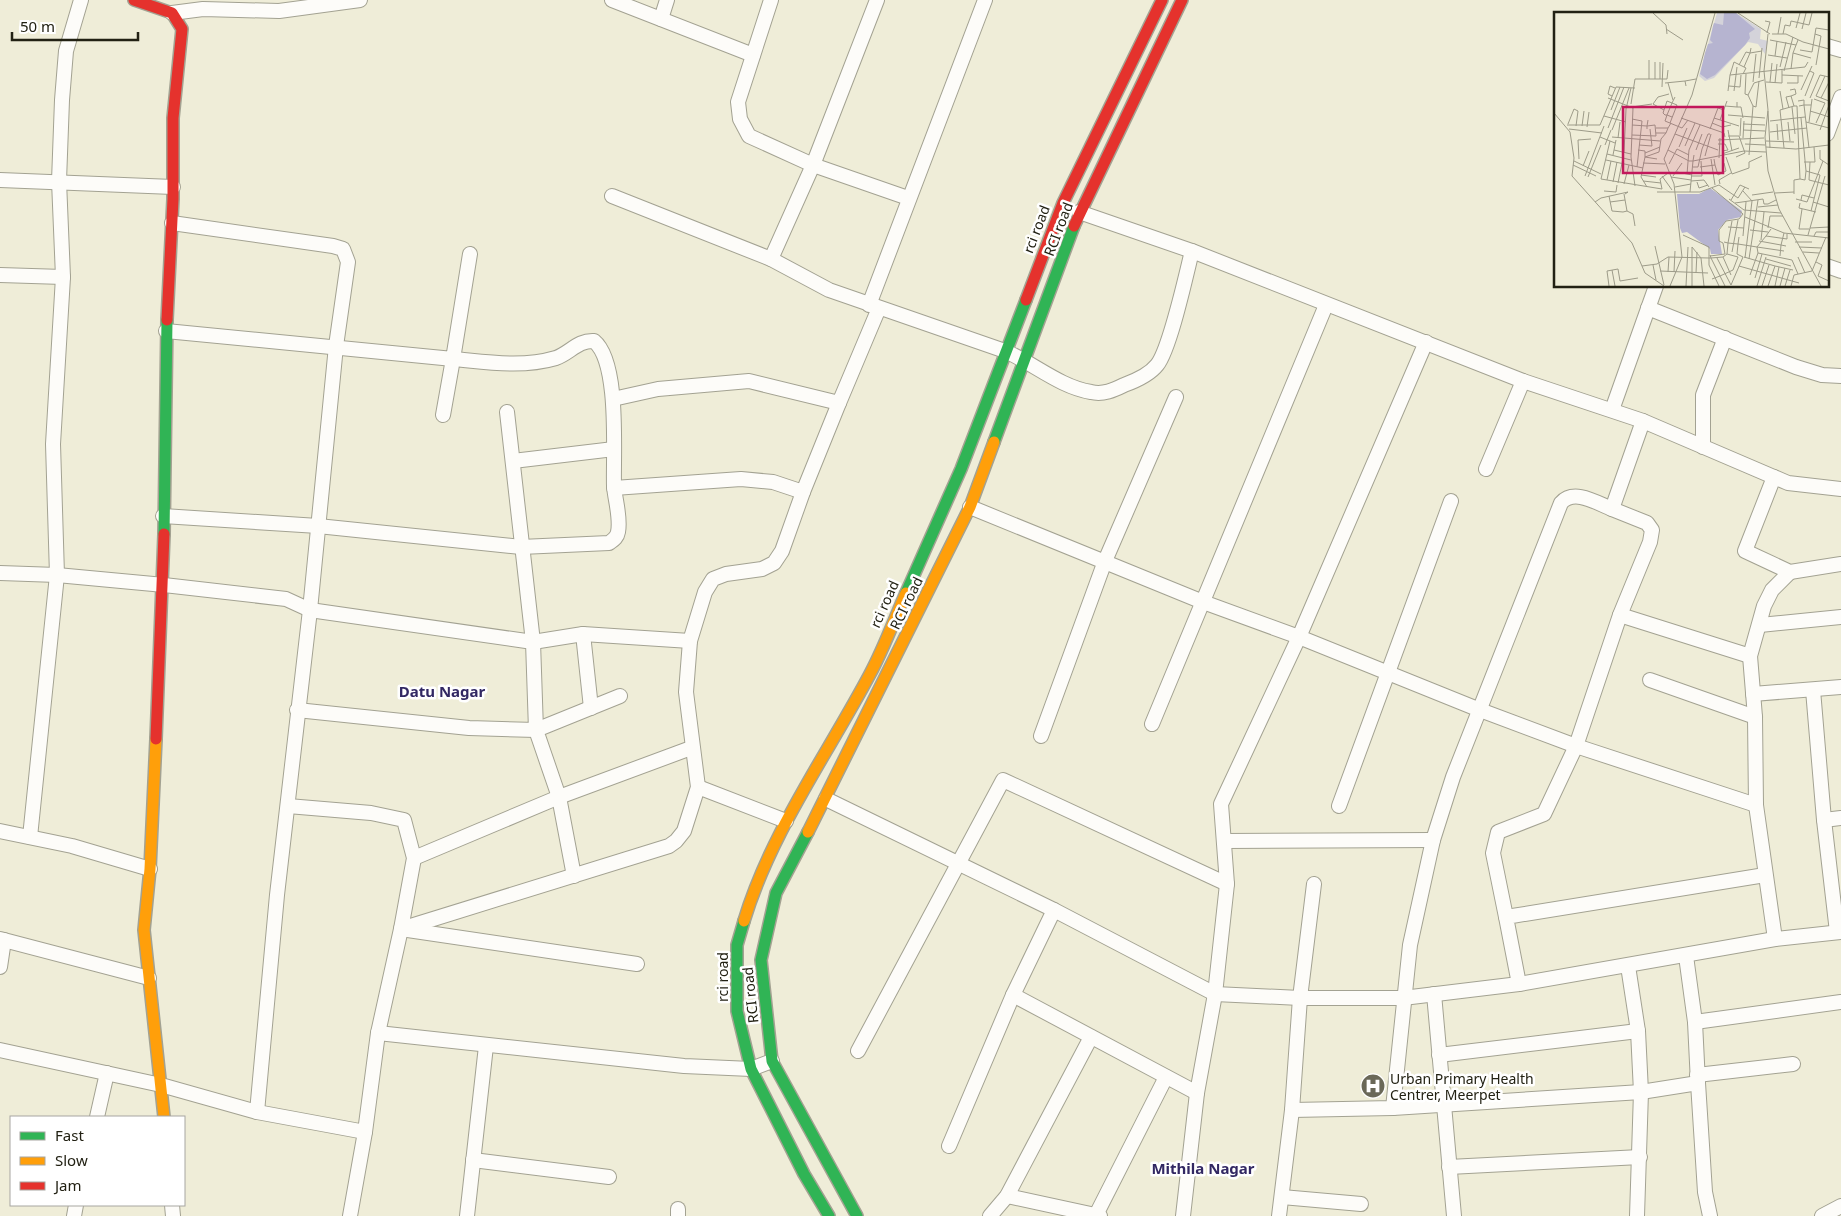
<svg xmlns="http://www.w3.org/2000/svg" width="1841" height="1216" viewBox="0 0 1841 1216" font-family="'Noto Sans',sans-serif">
<rect width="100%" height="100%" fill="#efedd8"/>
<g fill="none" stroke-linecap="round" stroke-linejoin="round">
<defs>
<g id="street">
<path d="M612,0L753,55"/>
<path d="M771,0L738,102L740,119L749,136L813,165L908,198"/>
<path d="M877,0L813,165L771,259L829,290L1005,351C1033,363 1060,387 1091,392C1103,395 1114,390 1124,385C1135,381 1150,374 1157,365C1170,349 1186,275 1192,251"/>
<path d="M172,13L203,9L279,11L360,0"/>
<path d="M661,19L667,0"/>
<path d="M1827,46L1841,50"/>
<path d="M1827,134L1841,97"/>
<path d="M0,180L173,187"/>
<path d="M612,196L771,259"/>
<path d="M1079,212L1192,251L1523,381L1643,421L1788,483L1841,489"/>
<path d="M172,223L333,246L343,249L348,262L336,346L310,610L277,895L257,1112"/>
<path d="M1827,266L1841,271"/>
<path d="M0,275L63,277"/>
<path d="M869,305L985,0"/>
<path d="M1648,308L1796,367L1822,375L1841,376"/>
<path d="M166,331L453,359L470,254"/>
<path d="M613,399L658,389L749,381L839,403L879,308"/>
<path d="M1612,410L1656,286"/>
<path d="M1703,447V395L1725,338"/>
<path d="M513,461L614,449"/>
<path d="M1486,469L1523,381"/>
<path d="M1774,477L1745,551L1790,572L1841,564"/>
<path d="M614,488L741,479L773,482L803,492L839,403"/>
<path d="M970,507L1203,602L1299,637L1480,710L1576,746L1756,805"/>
<path d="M163,516L318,526L521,547L609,543C613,540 617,538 618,532C621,518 615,500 614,486C613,454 620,362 594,341C578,340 570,353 556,358C522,368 487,362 453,359L443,415"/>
<path d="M0,573L57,575L164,585L286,599L310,610L533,642L583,634L690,641"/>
<path d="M1620,615L1750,656"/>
<path d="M1760,625L1841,617"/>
<path d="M583,634L591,708"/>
<path d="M1650,680L1755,717"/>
<path d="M1813,690L1824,820L1837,932"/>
<path d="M1753,694L1841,687"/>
<path d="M297,710L469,728L536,730L533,642L507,412"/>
<path d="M1152,724L1326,305"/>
<path d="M1041,736L1105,561L1176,397"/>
<path d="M698,787L786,821"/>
<path d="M826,799L1054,910L1215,994L1300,998L1314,884"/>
<path d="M288,806L371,813L404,820L414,858L401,929L637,964"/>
<path d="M1339,806L1451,501"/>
<path d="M1824,820L1841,818"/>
<path d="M0,831L72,846L150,869"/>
<path d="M30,837L57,575L53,444L63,277L59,181L62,100L66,51L81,0"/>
<path d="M1225,841L1433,840"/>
<path d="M414,858L559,797L691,748"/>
<path d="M574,876L559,797L536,730L620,696"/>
<path d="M1506,917L1493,853L1498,832L1544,814L1576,746L1620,615L1650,542L1652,530L1647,523L1612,509L1643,421"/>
<path d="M0,939L149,978"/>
<path d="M1775,939L1756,805L1755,717L1750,656L1764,606L1772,590L1790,572"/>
<path d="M1628,966L1638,1031L1641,1092L1637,1216"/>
<path d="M0,967L4,940"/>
<path d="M1519,984L1506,917L1765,875"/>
<path d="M1434,994L1454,1216"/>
<path d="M1013,995L1197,1093"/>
<path d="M1695,1022L1841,1002"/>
<path d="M378,1033L684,1066L751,1069L772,1061"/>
<path d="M0,1050L161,1085L257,1112L365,1132"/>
<path d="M858,1051L1003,780L1227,884"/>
<path d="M1439,1055L1638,1031"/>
<path d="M1697,1075L1793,1064"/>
<path d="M1698,1083L1705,1192L1710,1216"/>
<path d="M1393,1108L1641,1092L1698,1083L1695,1022L1686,956"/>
<path d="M1292,1110L1393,1108L1410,945L1433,840L1453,777L1561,503C1574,488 1597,503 1612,509"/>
<path d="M97,1117L107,1073"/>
<path d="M949,1146L1013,995L1054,910"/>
<path d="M473,1160L609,1177"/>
<path d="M1449,1167L1640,1157"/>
<path d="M1007,1196L1100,1216"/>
<path d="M1282,1197L1361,1204"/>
<path d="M172,1205L173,1216"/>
<path d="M1096,1215L1166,1077"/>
<path d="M74,1216L76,1205"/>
<path d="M350,1216L365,1132L378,1033L401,929L669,846L676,841L684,831L698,787L686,692L690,641L705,592L713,579L726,574L762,569L774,563L782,551L803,492"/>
<path d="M467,1216L486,1046"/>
<path d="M678,1216V1209"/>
<path d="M990,1216L1007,1196L1091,1037"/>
<path d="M1183,1216L1197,1093L1215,994L1227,884L1221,804L1299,637L1426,342"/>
<path d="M1279,1216L1292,1110L1300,998H1403L1519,984L1775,939L1841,932"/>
<path d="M1822,1216L1841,1206"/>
</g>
<g id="fast">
<path d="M994,442L1074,226"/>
<path d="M164,534L167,320"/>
<path d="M906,593L961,469L1026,300"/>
<path d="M808,832L776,893L761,960L772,1061L857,1216"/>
<path d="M744,921L737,945V1011L751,1069L804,1174L829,1216"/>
</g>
<g id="slow">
<path d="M156,739L150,869L144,930L164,1117"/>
<path d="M808,832L970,507L994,442"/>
<path d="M744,921C771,832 827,755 870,674C884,648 894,620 906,593"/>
</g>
<g id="jam">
<path d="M134,0L172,13L182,29L173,118V199L167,320"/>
<path d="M1074,226L1182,0"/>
<path d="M1026,300L1063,203L1162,0"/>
<path d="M156,739L164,534"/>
</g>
</defs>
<use href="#street" stroke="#a3a292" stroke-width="16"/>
<use href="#fast" stroke="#a3a292" stroke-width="14"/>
<use href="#slow" stroke="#a3a292" stroke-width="14"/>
<use href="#jam" stroke="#a3a292" stroke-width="14"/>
<use href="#street" stroke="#fdfcf9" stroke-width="14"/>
<use href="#fast" stroke="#30b455" stroke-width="11"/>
<use href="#slow" stroke="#ff9f0a" stroke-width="11"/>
<use href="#jam" stroke="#e5322d" stroke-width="11"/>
</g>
<defs>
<symbol id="hospital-disc" viewBox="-11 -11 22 22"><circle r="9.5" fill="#6a6858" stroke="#fff"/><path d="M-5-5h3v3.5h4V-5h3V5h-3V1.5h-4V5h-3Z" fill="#fff"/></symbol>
</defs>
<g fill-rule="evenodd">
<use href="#hospital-disc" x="1359" y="1072" width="28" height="28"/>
</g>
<g text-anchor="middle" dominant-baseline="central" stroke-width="5" stroke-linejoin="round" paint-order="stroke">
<g font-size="14" fill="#222113" stroke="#fff">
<text transform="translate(1036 229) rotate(-69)">rci road</text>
<text transform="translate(1058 229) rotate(-69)">RCI road</text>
<text transform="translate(906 603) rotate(-64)">RCI road</text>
<text transform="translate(884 604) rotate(-66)">rci road</text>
<text transform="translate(722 977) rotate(-90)">rci road</text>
<text transform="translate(750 995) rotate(-96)">RCI road</text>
</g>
<g font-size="14" fill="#222113" stroke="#fff" text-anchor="start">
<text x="1390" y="1078">Urban Primary Health<tspan x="1390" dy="16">Centrer, Meerpet</tspan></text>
</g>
<g font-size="15" font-weight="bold" fill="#322863" stroke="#fff">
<text x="442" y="691">Datu Nagar</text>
<text x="1203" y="1168">Mithila Nagar</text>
</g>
</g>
<g transform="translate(1554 12)">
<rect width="275" height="275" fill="#efedd8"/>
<path d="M163,1H182L207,17L206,27L214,29L211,42L204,32L194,30L160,66L151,69L145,64Z" fill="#d4d3da"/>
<path d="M170,1H182L201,17L195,21L196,26L191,33L161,63L153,67L146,62L151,41L154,32L159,31L156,28L159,14L160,11L169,13ZM156,176L188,199L187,205L173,208L164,218L168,242H157L156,237L133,220L128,221L126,216L123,182H145Z" fill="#b6b4d0"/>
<path fill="none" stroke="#9d9b89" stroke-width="1" d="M99,1L112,13L113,22M184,1L216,22M211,9L216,10L213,21M242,16L246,1M112,17L129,28M248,17L252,1M214,22L210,59L214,98L211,125L214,159L225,197L267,274M218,22H232L249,30L275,37M224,22L227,5M229,22L231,13L236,14L237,9L255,13L258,1M261,22L267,24L262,53M216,28L242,33M244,28L239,41L257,46M197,36L196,41L208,39M246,38L258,40L262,16L275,18M214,43L233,46M221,44L223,29M185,53L192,40L196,41L190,55M226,55L232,30M237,57L239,41M230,59L239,25M192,62L191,82L194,83M176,63L180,50L192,56L189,62M228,63L249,64M271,64L262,84L275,89M205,66L208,36M95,67V48M101,67V50M106,67V50M199,70L202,42M212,70L228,71V58M216,70L218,51M111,71L131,69M114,71L119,88M221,71L223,52M233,71H244V64M132,74L131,69L142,67M175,74L186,75L187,63M108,75L109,51M247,78L258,54M174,79L176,63L251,55L254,50M180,79L183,55M226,79L229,97M58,84L54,82L56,74L61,76M251,84L260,61L256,59M54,86L79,96L77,145L81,174M256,86L266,63L275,65M267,86L275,70M260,87L271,91L266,102L275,105M244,89L250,88V93L245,94M77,92L81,67H113L114,58M171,94L183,95V90M199,94L202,95L205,69M78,95L98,92M183,95H187L189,106M238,95L241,122M235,96L232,85L237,84M57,98L66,75M110,98L99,92L104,85L115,82M214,99L216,136M256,99L266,102L262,111M0,101L16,120L20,146L18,164L78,231L91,261L110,274M174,103L211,106M50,104L72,110M118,105L113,103H111L109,101L113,89L118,91L113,103L111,109L128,116L134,108M127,106L170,121L171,125M160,106L185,114M78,107L88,109L83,155M166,108L173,89M216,109L251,105M234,110L236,129M252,110L275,116M255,110L258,87M116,111L123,93L118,91L121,85M158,111L168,115L177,113M14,112L20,97L24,99L22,114M189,112L211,113M223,112L224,128M13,113H46L62,75L81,76M78,113L93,114L94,108M28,114L30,99M33,115L35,100M54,116L70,75M102,116H114L117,111M15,117L48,121M156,117L164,96L170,98M58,118L75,76M174,118L178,139M189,118L211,119M266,118L275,93M216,120L253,116M102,121H112L114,116M121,122L164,138M78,123L102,124L101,113L93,114V117M174,124H185L191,141L182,145M186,124L187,106M46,125L61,131M58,125L106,129M64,126L66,110M189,126L190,109M164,128L210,126M56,129L47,167L108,177L106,167L114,161M212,129L240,130M164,132H171L174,138L168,139M191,132L211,133M51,133L57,118M85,133L98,134L96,117M131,134L141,111M125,135L133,116M212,135L242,137L275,133M230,136L226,98L240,94L237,84L242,82L241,77L236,78M255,136L250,93H257M60,138L77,142M84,138L91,139V145L103,147M114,138L135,149H139L140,143M142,138L148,122M266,138V147L275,153M70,140L72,97L77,76M91,141L106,135M53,142L77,148M168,142L185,136M59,143L62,128M195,143L199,94L194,83L200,71L210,68M151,144L157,122M172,145L178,162L195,156V150L208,144M165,146L166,126M25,147L24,128L37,127M157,147L161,173M52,148L89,156M20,149L47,162M250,150H261L260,135M256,150L255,168L275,173M89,151L111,152M115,152L123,137L135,143M19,153L42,164M161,153L164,163L172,159L170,151M29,154L35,139M139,155H144L148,137L154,122H156M146,155L161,153L160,147M252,159L266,163L257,199M123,160L138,163M133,162L135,138L146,113M87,163L102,165M31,164L50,114M108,164L118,178M119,164L128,151M138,164H148L147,149M34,165L47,133M117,165L137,168M246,167L251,168L252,159L247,106M53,168L57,149M89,169L107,171M137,169L150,168L155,175M59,170L63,150M143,170L145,176L154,173M64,171L69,146M70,172L75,153M166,172L165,168L177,161M93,175L87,165L91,145L105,140L107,127L112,121M121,175L137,172M50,179L62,180L63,173M189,179L198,189L191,246M103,180H136L139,149L190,139L212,140M136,180H146L165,173L184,186L191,175M221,181L240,180M240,182V168L246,167L243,94H240M198,183L219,180M55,184L58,199L69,200L73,199L70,182M175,187L190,198L227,201M242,187L253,190L269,149M177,188L186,173L195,177M247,188L248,183L260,186M41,190L47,186L74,180L71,182M56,190L71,188M259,190L275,195M181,191L209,187L210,192H214L222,188M246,191L245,196L262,200M204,195L224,193M248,197L245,217H255M73,199L79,202L81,214M191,205L230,221L275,226M174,215L190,216M214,216L216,204H229M256,216L275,215M217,217L212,224L233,227V222M196,218L214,220M129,223L155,235V253L165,274M254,223L271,164M189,224L192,190M212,224L203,235L230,239M260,224L262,220H274M185,225L184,232L203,235L204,241L238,248L244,262M207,228L210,200M205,229L227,233L230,221M170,230L174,231L173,242M241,230H258M101,234L110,273M138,235L147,246L150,274M245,235L268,236M178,240L184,208M249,240L265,241M156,244L171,242L169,231L165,229V218L172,209L185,207L189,202L158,176M226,244L227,233L232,234M169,245L177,263M190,245L221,254L214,274M244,245L251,261M163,246L177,273L189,245L183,242L184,232L174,231L178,209M195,247L204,188M212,247L237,254M262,250L268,253L264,264L275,269M99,253L102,268M88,254L103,252L114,245L155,246H157L169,245L173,242L184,245L179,258L166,264L157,246L156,243M185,254L245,271M221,254L239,258M58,258L61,274M106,259L154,261M114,260L115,245M120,260L121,239M142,261L143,240M196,263L204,241M201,266L208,242M158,267L166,264L171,274M55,274L53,259L64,257L66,269L84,266M116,274L128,245L120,172L110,147L138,83L161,1M132,274L134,235M138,274V235M203,274L212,245M208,274L215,253M221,274L225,255M226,274L231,256M231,274L236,258M237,274L240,263L258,259L272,225"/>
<path fill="#c2185b" fill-opacity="0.15" stroke="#c2185b" stroke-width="2.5" d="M69,95H169V161H69Z"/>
<rect width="275" height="275" fill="none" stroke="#222113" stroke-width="2.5"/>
</g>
<rect x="10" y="1116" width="175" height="90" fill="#ffffff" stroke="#a7a6a1"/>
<rect x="20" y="1132" width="25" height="8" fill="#30b455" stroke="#a7a6a1"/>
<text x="55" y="1141" font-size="15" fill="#222113">Fast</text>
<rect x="20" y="1157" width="25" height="8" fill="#ff9f0a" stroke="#a7a6a1"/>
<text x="55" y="1166" font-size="15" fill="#222113">Slow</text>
<rect x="20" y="1182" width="25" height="8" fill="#e5322d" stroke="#a7a6a1"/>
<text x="55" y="1191" font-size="15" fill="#222113">Jam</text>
<path d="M12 32v8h126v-8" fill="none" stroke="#222113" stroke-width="2.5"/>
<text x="20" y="32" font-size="15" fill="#222113" stroke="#ffffff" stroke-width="4" paint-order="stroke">50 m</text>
</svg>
